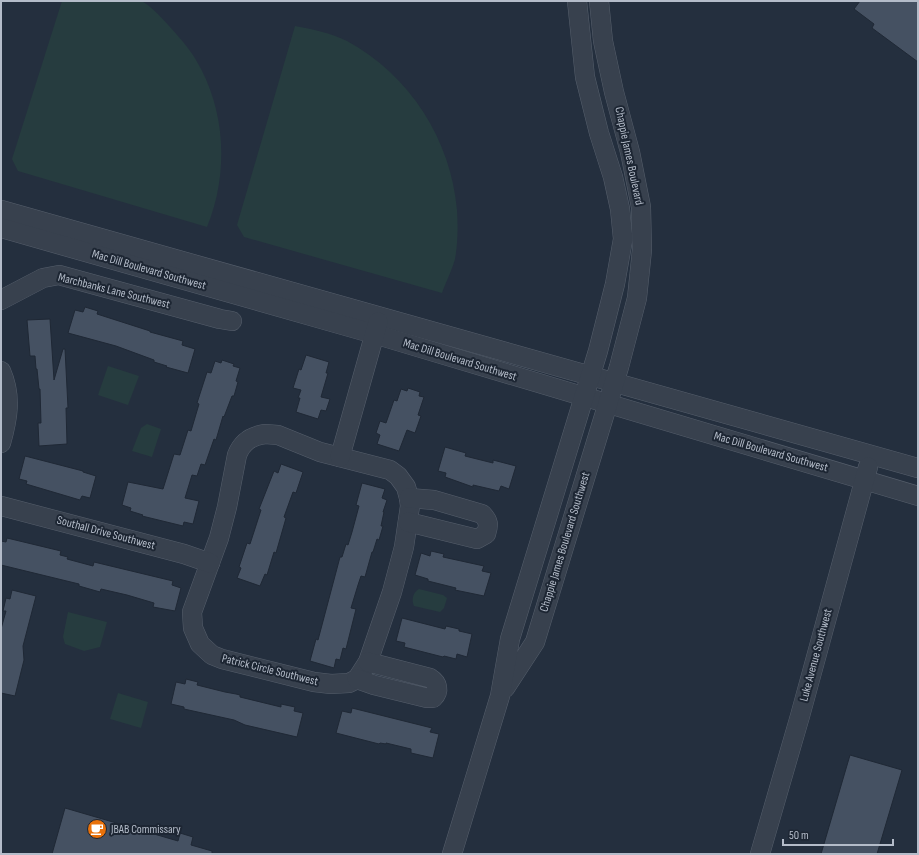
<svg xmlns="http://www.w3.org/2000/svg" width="919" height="855" viewBox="0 0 919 855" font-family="'Sofia Sans Condensed',sans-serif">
<rect width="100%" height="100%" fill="#242f3e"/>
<g fill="#263c3f">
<path d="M62,1C81,1 100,1 119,1C126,1 134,0 141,1C148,3 165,21 170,27C179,37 189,48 196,60C226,110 229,174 207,227L18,171L12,159Z"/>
<path d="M295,26C312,29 331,33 347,41C410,75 451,140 457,210C458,226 458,243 455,259C452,270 446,282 442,293L244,237L237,225Z"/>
<path d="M108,366L139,376L128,405L98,395Z"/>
<path d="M147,424L161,429L152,457L132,451L141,428Z"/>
<path d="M419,589L443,595L447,598L444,608L440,612L414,606C411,599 413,593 419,589Z"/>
<path d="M68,612L107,622L100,647L84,651L65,644L63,637Z"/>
<path d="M118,693L148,702L141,728L110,719Z"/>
</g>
<g fill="#455162" stroke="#1f2835">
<path d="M860,1H918V62L872,28L874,24L854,9Z"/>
<path d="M85,307L98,311L97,314L150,331V332L183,341L182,345L195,349L188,373L166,367L167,366L154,362V360L116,346L68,333L75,310L83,312Z"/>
<path d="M50,319L54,380L63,349H65L68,408H66L67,444L39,446L38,423H41L40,389H39L37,369H36L35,356H30L27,320Z"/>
<path d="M306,355L329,362L326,373H328L321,397L330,399L326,411L321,410L318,419L296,412L300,398H298L301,390L293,388L299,369L301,370Z"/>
<path d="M222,360L234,364L233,366L240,368L236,381L238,382L234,396H232L224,417L223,416L216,440L214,439L205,465L201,464L197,476L192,475L185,498L199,501L193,524L184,522L183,526L142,516L143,515L130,511L131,508L122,505L128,482L163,489L174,454L180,455L188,430L191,431L199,404L197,403L207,372L211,373L215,361L221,363Z"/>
<path d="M408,388L420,392L419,396L424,397L418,415L421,416L415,433L407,430L399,451L377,444L380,435L376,433L380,421L386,423L394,400L397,401L401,389L407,391Z"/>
<path d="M445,447L466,453L465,456L493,463V460L516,466L509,489L501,486L499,491L473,485V487L445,477L446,473L438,471Z"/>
<path d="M25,456L83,471V472L96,476L90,498L82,496L80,500L26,484L27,481L19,479Z"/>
<path d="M281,464L303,472L296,493L293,492L284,517L286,518L276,553L274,552L267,575L265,574L260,586L237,578L241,568L239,567L247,543L250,544L261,510L259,509L274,471L278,473Z"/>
<path d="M362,483L385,489L382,498L387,500L383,512H384L381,526H383L379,540L377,539L373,552H372L365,577L361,576L358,585L351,608L356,609L346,649L343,648L340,660L336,659L334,668L310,661L316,639L318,640L340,557H342L346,544L348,545L352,532L359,506L356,505Z"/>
<path d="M7,538L61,551L60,555L68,557L67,559L93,566L94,562L173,581L172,585L181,588L175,611L153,607L154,603L127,595L101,589L100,592L79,586V584L1,565V541L6,542Z"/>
<path d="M431,551L444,554L443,557L484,566L482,571L491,573L484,596L455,590L456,588L428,581V579L415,575L421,553L430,556Z"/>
<path d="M12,590L36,596L23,646L24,660L15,696L1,693V629L6,611H3L6,598L10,599Z"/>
<path d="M402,618L445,629L446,626L459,629V631L472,634L467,657L457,654L456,659L444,656L443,657L404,647L405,643L396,641Z"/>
<path d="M186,679L198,682L197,685L225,692L236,694L240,695V697L281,707V704L295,707L294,711L303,713L297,737L245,725L234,720L184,709V707L171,704L176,682L185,684Z"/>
<path d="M352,708L432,728L430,732L439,734L433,758L411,753V749L386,743V744L380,743L379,744L336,733L342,711L351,713Z"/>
<path d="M850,755L902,770L877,854H821Z"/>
<path d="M65,808L178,841L180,833L193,837L191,845L212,851V854H52Z"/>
</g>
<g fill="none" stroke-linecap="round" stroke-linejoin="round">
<defs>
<g id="minor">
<path d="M1,210L918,468"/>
<path d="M1,228L374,334L918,496"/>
<path d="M1,300L43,278L59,275L220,319L232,321"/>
<path d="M1,371C12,396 8,418 1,443"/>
<path d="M265,434L278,435L320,452L390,470L398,476L406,487L409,498L410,506L404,547L392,592L368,662L357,679L349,683L331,684L314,682L222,659L212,655L200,644L193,628L192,612L219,538L227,507L237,455C242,442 251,436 265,434Z"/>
<path d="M340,457L378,322"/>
<path d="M1,506L184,554L210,563"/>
<path d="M408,522L477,539L486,534C489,525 489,521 482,514L434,500L409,498"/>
<path d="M357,679L374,685L427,698H433C440,691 438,683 430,678L368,662"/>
<path d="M505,688L535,642L619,367L637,298L642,250L641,207L630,152L614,92L603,41L599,1"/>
<path d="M452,854L500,696L510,639L598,351L615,284L623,239L620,209L613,177L599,133L585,77L577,1"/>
<path d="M760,854L800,716L868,467"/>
</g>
</defs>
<use href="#minor" stroke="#565f6c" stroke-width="20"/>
<use href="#minor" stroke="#38414e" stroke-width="19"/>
</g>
<defs>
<symbol id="cafe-disc" viewBox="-11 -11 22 22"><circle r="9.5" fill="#e8710a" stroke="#1d2633"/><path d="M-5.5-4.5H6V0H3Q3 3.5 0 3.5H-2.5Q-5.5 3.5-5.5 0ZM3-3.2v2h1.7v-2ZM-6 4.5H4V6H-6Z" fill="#fff"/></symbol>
</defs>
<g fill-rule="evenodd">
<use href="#cafe-disc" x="86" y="818" width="22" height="22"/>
</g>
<g text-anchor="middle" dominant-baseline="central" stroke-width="4" stroke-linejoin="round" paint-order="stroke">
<g font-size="12" fill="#b4bcc9" stroke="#1d2633">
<text transform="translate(629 156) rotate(78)">Chappie James Boulevard</text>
<text transform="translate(149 270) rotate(16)">Mac Dill Boulevard Southwest</text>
<text transform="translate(114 291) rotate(14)">Marchbanks Lane Southwest</text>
<text transform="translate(460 360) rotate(17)">Mac Dill Boulevard Southwest</text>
<text transform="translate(771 452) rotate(16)">Mac Dill Boulevard Southwest</text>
<text transform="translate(106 533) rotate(15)">Southall Drive Southwest</text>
<text transform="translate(565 542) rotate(-73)">Chappie James Boulevard Southwest</text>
<text transform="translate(816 655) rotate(-75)">Luke Avenue Southwest</text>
<text transform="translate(270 670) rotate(14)">Patrick Circle Southwest</text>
</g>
<g font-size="12" fill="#b4bcc9" stroke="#1d2633" text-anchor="start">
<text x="111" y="829">JBAB Commissary</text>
</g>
</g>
<rect width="919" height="855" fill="none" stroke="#b4bcc9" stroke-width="4"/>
<path d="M783 839v6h110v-6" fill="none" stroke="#b4bcc9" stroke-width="2"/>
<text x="789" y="839" font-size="12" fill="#b4bcc9" stroke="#1d2633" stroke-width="3" paint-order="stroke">50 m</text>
</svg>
